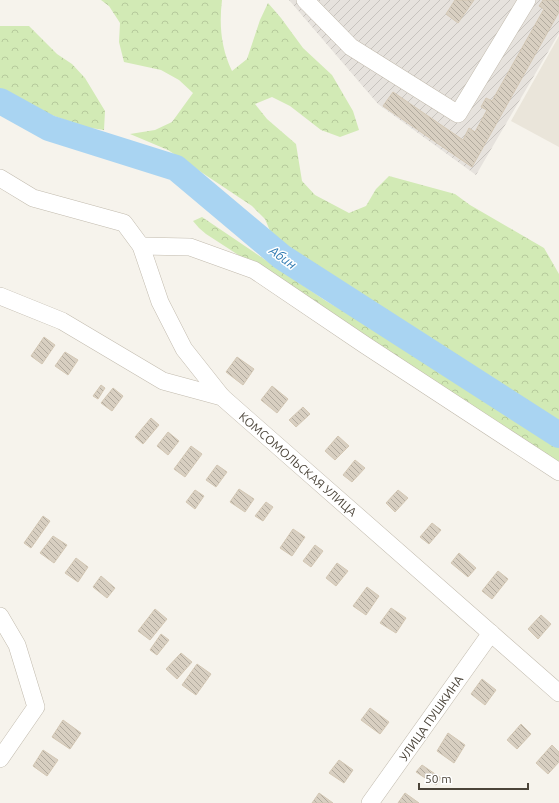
<svg xmlns="http://www.w3.org/2000/svg" width="559" height="803" viewBox="0 0 559 803" font-family="Ubuntu,sans-serif">
<defs>
<pattern id="industrial-furrows" width="10" height="10" patternUnits="userSpaceOnUse"><rect width="10" height="10" fill="#e6e2dd"/><path d="M-1 1l2-2M0 10L10 0M9 11l2-2" fill="none" stroke="#c7c3be"/></pattern>
<pattern id="forest-crowns" width="20" height="18" patternUnits="userSpaceOnUse"><rect width="20" height="18" fill="#d2eab5"/><path d="M2 6a3 3 0 1 1 6 0M12 15a3 3 0 1 1 6 0" fill="none" stroke="#b6ca9c"/></pattern>
<pattern id="building-back-hatch" width="6" height="6" patternUnits="userSpaceOnUse"><rect width="6" height="6" fill="#d8cfc1"/><path d="M-1 5l2 2M0 0l6 6M5-1l2 2" fill="none" stroke="#b1aa9e"/></pattern>
</defs>
<rect width="100%" height="100%" fill="#f6f3ec"/>
<path fill="#eae5da" d="M559,36V147L511,121Z"/>
<path fill="url(#industrial-furrows)" d="M289,0H559V33L476,175L378,104Z"/>
<g fill="url(#forest-crowns)">
<path d="M101,0H222C219,25 221,48 232,71L247,59L260,20L268,3L281,18L303,48L332,75L353,111L359,130L340,137L321,130L290,106L272,97L255,104L267,119L296,144L302,181L315,195L349,213L366,206L376,189L389,176L455,194L470,205L544,248L559,274V430L273,238L265,219L252,206L168,150L130,134L155,130L172,122L193,93L179,80L161,70L124,62L119,42L120,23L109,6Z"/>
<path d="M0,26H29L57,54L72,64L85,78L105,111L104,130L85,127L26,106L0,91Z"/>
<path d="M202,217L326,301L415,352L559,447V463L206,234L199,228L193,221Z"/>
</g>
<g fill="none" stroke-linecap="round" stroke-linejoin="round">
<path stroke="#a9d4f2" stroke-width="26" d="M0,101L49,128L176,168L282,257L559,435"/>
</g>
<g fill="url(#building-back-hatch)" stroke="#d3c7b4">
<path d="M455,0H474L458,23L446,14Z"/>
<path d="M543,0H559V12L472,167L383,106L393,92L463,140L469,128L475,132L487,110L481,107L486,98L492,101L544,9L539,6Z"/>
<path d="M44,337L55,345L42,364L31,356Z"/>
<path d="M65,352L78,360L68,375L55,366Z"/>
<path d="M237,357L254,369L243,385L226,372Z"/>
<path d="M101,385L105,388L98,399L93,396Z"/>
<path d="M272,386L288,399L277,413L261,400Z"/>
<path d="M113,388L123,396L112,411L101,403Z"/>
<path d="M303,407L310,414L296,427L289,420Z"/>
<path d="M151,418L159,425L143,444L135,437Z"/>
<path d="M168,432L179,441L168,455L157,446Z"/>
<path d="M338,436L349,446L335,460L325,451Z"/>
<path d="M191,446L202,454L185,477L174,469Z"/>
<path d="M355,460L365,468L352,482L343,475Z"/>
<path d="M217,465L227,472L216,487L206,480Z"/>
<path d="M239,489L254,499L245,512L230,502Z"/>
<path d="M195,490L204,496L195,509L186,502Z"/>
<path d="M398,490L408,498L395,512L386,503Z"/>
<path d="M266,502L273,507L263,521L255,516Z"/>
<path d="M43,516L50,521L31,548L24,543Z"/>
<path d="M432,523L441,530L429,544L420,537Z"/>
<path d="M293,529L305,537L292,556L280,548Z"/>
<path d="M53,536L67,545L54,563L40,553Z"/>
<path d="M315,545L323,551L311,567L303,561Z"/>
<path d="M459,553L476,568L468,577L451,563Z"/>
<path d="M76,558L88,567L78,582L65,573Z"/>
<path d="M337,563L348,571L336,586L326,578Z"/>
<path d="M498,571L508,579L492,599L482,591Z"/>
<path d="M101,576L115,588L107,598L93,587Z"/>
<path d="M367,587L379,596L366,615L353,606Z"/>
<path d="M391,608L406,618L396,633L380,623Z"/>
<path d="M155,609L167,619L150,640L138,631Z"/>
<path d="M541,615L551,624L538,639L528,629Z"/>
<path d="M161,634L169,640L157,655L150,650Z"/>
<path d="M181,653L192,662L177,679L166,669Z"/>
<path d="M197,664L211,674L196,695L182,685Z"/>
<path d="M482,679L496,690L485,705L471,694Z"/>
<path d="M370,708L389,722L380,734L361,720Z"/>
<path d="M63,720L81,733L70,749L52,737Z"/>
<path d="M521,724L531,734L517,749L507,740Z"/>
<path d="M448,733L465,745L454,763L437,751Z"/>
<path d="M552,745L559,752V762L548,774L536,763Z"/>
<path d="M43,750L58,760L47,776L33,766Z"/>
<path d="M339,760L353,770L344,783L329,773Z"/>
<path d="M422,765L441,778L436,785L416,772Z"/>
<path d="M319,793L333,803H312Z"/>
<path d="M405,793L419,803H398Z"/>
</g>
<g fill="none" stroke-linecap="round" stroke-linejoin="round">
<defs>
<g id="minor">
<path d="M305,0L351,47L458,114L527,0"/>
<path d="M0,178L33,198L124,223L141,246L160,302L184,349L222,397"/>
<path d="M141,246L190,247L254,270L365,345L559,472"/>
<path d="M0,296L62,321L163,381L222,397L559,693"/>
<path d="M0,616L17,645L36,707L0,759"/>
<path d="M370,803L491,633"/>
</g>
</defs>
<use href="#minor" stroke="#c2bbae" stroke-width="18"/>
<use href="#minor" stroke="#fff" stroke-width="17"/>
</g>
<g text-anchor="middle" dominant-baseline="central" stroke-width="3" stroke-linejoin="round" paint-order="stroke">
<g font-size="12" fill="#4b4439" stroke="#fff">
<text transform="translate(298 464) rotate(41)">КОМСОМОЛЬСКАЯ УЛИЦА</text>
<text transform="translate(431 718) rotate(-55)">УЛИЦА ПУШКИНА</text>
</g>
<g font-size="13" font-style="italic" fill="#2e7ab2" stroke="#fff">
<text transform="translate(283 257) rotate(36)">Абин</text>
</g>
</g>
<path d="M419 783v6h109v-6" fill="none" stroke="#4b4439" stroke-width="2"/>
<text x="425" y="783" font-size="12" fill="#4b4439" stroke="#ffffff" stroke-width="3" paint-order="stroke">50 m</text>
</svg>
